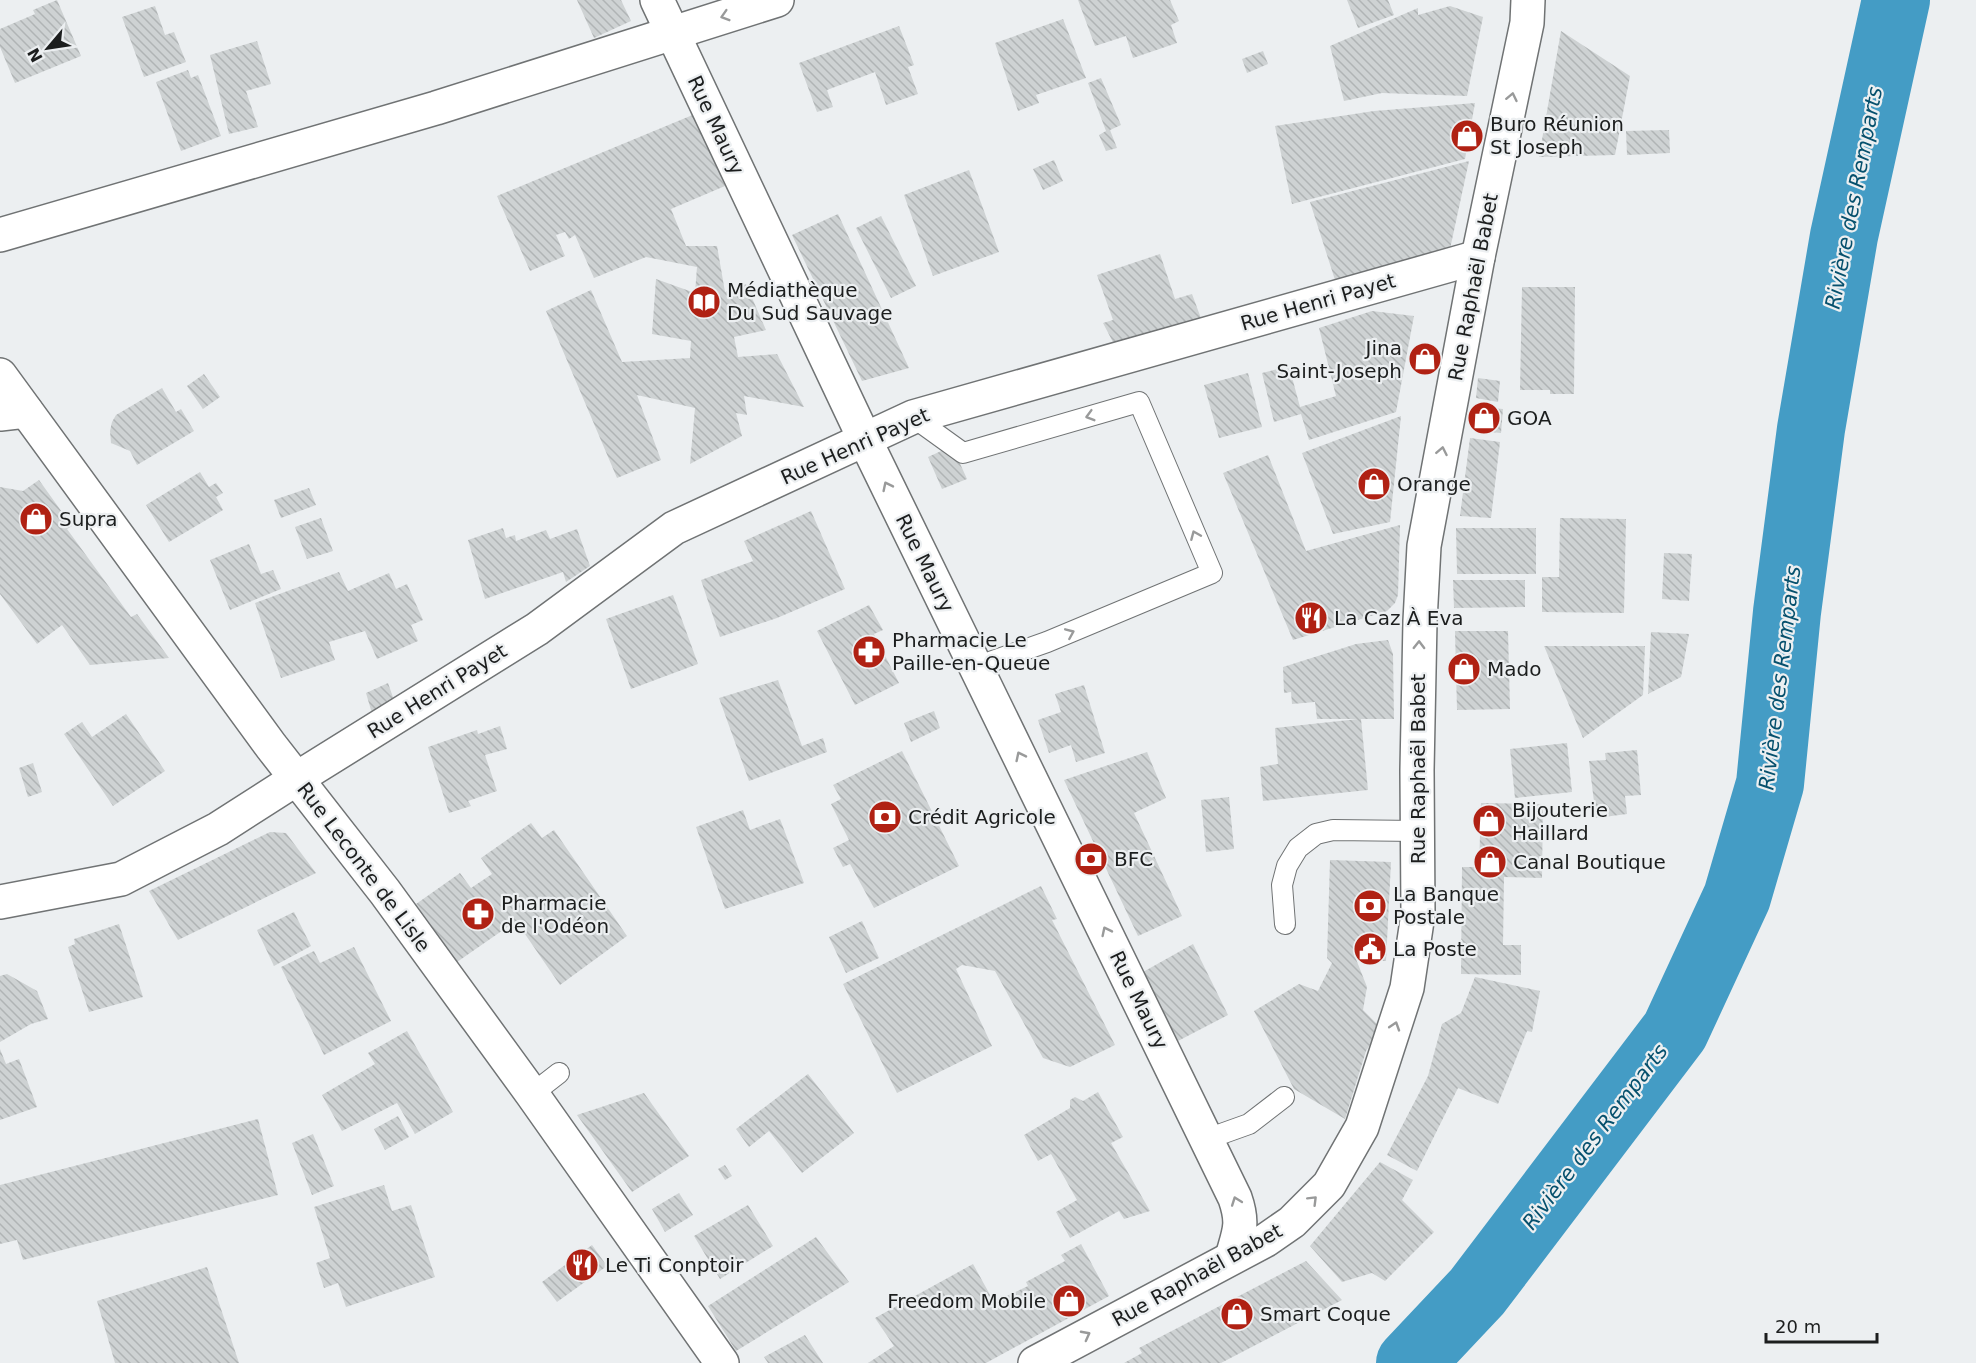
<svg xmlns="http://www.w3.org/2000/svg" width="1976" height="1363" viewBox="0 0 1976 1363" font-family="'DejaVu Sans',sans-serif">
<defs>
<pattern id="building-back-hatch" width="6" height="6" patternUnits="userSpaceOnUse" patternTransform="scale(1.5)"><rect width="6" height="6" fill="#ced2d3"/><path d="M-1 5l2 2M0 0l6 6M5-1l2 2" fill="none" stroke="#b0b4b5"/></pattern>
</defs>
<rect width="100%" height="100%" fill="#eceff1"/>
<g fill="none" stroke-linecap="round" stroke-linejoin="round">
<path stroke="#449cc5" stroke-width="68" d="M1410,1363L1477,1292L1675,1031L1737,897L1770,784L1787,612L1811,429L1844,236L1896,0"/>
</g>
<g fill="url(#building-back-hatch)">
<path d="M57,0L81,56L15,83L0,47V29L35,14L33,10Z"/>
<path d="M577,0H621L631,21L594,38Z"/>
<path d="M1078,0H1170L1179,21L1171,25L1177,43L1133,58L1126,36L1095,46Z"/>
<path d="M1347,0H1388L1394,15L1358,28Z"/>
<path d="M155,6L165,35L174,32L186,62L144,77L122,17Z"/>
<path d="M1450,6L1483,17L1467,96L1382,93L1344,101L1330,46L1418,8V15Z"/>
<path d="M1063,19L1086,78L1036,95L1039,103L1018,111L995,43Z"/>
<path d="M899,26L914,65L908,67L918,94L886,105L875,72L827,90L833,107L817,112L799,63Z"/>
<path d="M1561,31L1630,76L1615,155L1539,157Z"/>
<path d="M257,41L271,84L246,91L258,127L229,134L210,55Z"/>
<path d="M1263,51L1268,64L1247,73L1242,59Z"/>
<path d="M188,70L191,78L198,75L221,136L181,151L156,82Z"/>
<path d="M1101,78L1121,125L1110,130L1117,148L1106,151L1099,135L1106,131L1088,83Z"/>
<path d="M1475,103L1465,159L1292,204L1275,126L1374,111Z"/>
<path d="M695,114L725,186L671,209L686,246H717L725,292L746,284L766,330L734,337L738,357L777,354L804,407L744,396L747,415L736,413L742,436L690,464L695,408L637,395L661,460L617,478L546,311L591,290L622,362L690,358L691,341L652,334L656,279L695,293L697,267L646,257L594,278L575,235L569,239L565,232L556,235L565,256L530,271L497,196Z"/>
<path d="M1669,130L1670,153L1627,155L1626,131Z"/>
<path d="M1054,160L1063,181L1043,190L1033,169Z"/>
<path d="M1469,161L1450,249L1335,280L1310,202Z"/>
<path d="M969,170L999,252L933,276L904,195Z"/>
<path d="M838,214L909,368L862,381L792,235Z"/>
<path d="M881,216L916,286L891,298L856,228Z"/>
<path d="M1160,254L1175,299L1192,294L1202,321L1115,346L1103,323L1113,320L1097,275Z"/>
<path d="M1522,287H1575L1574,394H1550V390H1520Z"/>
<path d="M1372,311L1414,316L1396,412L1309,440L1301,414L1274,422L1262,373L1289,366L1300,407L1336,396L1319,328Z"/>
<path d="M1248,373L1262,427L1219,438L1204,385Z"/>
<path d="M204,374L220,397L203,409L187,386Z"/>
<path d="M1478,378L1500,381L1498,402L1476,398Z"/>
<path d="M162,388L176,412L181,409L194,431L137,465L130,451L111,443L110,431L112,422L116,415Z"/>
<path d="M1473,406L1503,409L1501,433L1471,430Z"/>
<path d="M1401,416L1390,522L1333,534L1302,453Z"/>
<path d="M1470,438L1500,442L1491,518L1460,516Z"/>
<path d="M952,446L967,479L942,489L928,457Z"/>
<path d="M1268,455L1306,551L1400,525L1398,595L1395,603L1387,611L1293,640L1223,473Z"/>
<path d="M200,472L209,487L216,483L223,493L216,497L223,510L169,542L146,505Z"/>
<path d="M39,480L72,526L67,529L131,617L137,614L169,658L90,665L62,625L37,644L0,594V487L23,491Z"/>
<path d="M309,488L316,505L281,518L274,500Z"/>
<path d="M811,511L845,589L777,618L720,637L701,580L753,561L744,541Z"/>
<path d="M321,518L333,551L307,559L295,527Z"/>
<path d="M1560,518L1626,519L1624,613L1542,612V577H1559Z"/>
<path d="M503,528L506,538L515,535L516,541L546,530L550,539L577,529L590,566L566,582L563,572L485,599L468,540Z"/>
<path d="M1456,528H1536V574H1457Z"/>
<path d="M249,544L261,574L273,570L281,589L230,610L210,560Z"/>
<path d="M1664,553L1692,554L1689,601L1662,599Z"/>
<path d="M339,572L348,591L389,573L396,589L407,584L423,620L411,625L418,641L377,659L365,631L329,642L335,660L281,678L255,603Z"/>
<path d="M1453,580H1525V607L1454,608Z"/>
<path d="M673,595L698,664L631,689L606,619Z"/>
<path d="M869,605L883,630L874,634L899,683L855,705L817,631Z"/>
<path d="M1455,631H1508L1510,709L1457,710Z"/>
<path d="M1651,632L1689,634L1681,677L1648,694Z"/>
<path d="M1388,640L1393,654L1394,719H1361L1368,790L1263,801L1260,767L1278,764L1275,728L1358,719H1317L1315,702L1292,704L1291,692L1284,693L1283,667L1356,644Z"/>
<path d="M1544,646H1645L1643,695L1583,738Z"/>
<path d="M778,680L802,746L823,738L827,752L749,781L719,698Z"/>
<path d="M388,683L395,703L373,717L366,693Z"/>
<path d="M1084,685L1105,753L1076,762L1071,745L1049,753L1038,720L1061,712L1055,694Z"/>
<path d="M934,711L940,728L911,742L904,723Z"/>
<path d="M126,714L165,771L113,806L64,734L82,722L92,737Z"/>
<path d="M500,726L507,749L485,755L497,791L468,801L471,806L449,813L428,747L477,730L478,734Z"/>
<path d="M1567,743L1572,792L1515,798L1510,749Z"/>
<path d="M1637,750L1641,795L1625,796L1627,814L1596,818L1589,761L1606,760L1605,753Z"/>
<path d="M902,751L959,866L874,908L850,864L843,867L833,848L849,840L831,804L841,799L833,785Z"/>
<path d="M1147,752L1166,798L1134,813L1182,916L1138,936L1064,780Z"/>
<path d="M33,763L42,792L28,797L19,768Z"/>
<path d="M1229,797L1234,849L1206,852L1201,800Z"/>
<path d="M1481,803L1543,804L1542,878L1504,877L1503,945H1521V975L1461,974L1462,867H1479Z"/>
<path d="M743,810L750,830L780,819L804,883L725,909L696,827Z"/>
<path d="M531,823L542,838L554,830L627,936L560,985L516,921L457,962L416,904L460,873L471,888L492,874L481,858Z"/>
<path d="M270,832L286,833L316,873L178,940L149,891Z"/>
<path d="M1330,860L1391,862L1386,961L1356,959L1367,987L1363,1010L1381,1028L1366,1051L1345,1119L1294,1089L1254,1011L1299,984L1318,991L1332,963L1327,958Z"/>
<path d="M1041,886L1057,919L1052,920L1115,1045L1070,1067L1043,1058L995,971L962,965L956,969L992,1046L897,1093L843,984Z"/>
<path d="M294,912L311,946L274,966L257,930Z"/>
<path d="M862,921L879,958L846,973L829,937Z"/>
<path d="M119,924L143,997L89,1012L68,947L75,944L74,939Z"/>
<path d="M1193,944L1228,1015L1178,1041L1143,972Z"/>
<path d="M354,947L391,1021L324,1055L281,967L314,951L320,963Z"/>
<path d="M7,974L37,991L48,1019L31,1024L0,1042V976Z"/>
<path d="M1475,977L1540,991L1532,1032L1527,1031L1498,1104L1458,1088L1417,1171L1387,1155L1428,1076L1442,1024L1461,1013Z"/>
<path d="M407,1031L453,1112L415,1134L397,1103L342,1131L322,1095L375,1064L368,1053Z"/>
<path d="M0,1049L6,1064L19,1059L37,1107L0,1120Z"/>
<path d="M808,1074L854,1133L802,1173L769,1131L749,1147L736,1129Z"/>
<path d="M1098,1092L1123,1137L1111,1143L1150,1211L1124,1219L1119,1211L1070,1238L1056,1212L1077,1200L1051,1154L1038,1161L1024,1135L1070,1108V1100L1075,1097L1083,1101Z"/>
<path d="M644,1093L689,1156L632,1192L577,1115Z"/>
<path d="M398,1116L409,1137L385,1150L374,1129Z"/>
<path d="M258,1119L278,1195L23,1260L17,1240L0,1244V1185Z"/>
<path d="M313,1134L334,1186L312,1195L292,1143Z"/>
<path d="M1380,1162L1413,1180L1402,1200L1434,1232L1385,1281L1372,1273L1342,1282L1310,1246Z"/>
<path d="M725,1165L732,1176L725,1180L718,1169Z"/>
<path d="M384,1185L392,1211L411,1205L435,1277L346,1307L338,1283L324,1288L316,1263L330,1258L314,1207Z"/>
<path d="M679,1193L693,1215L665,1232L652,1209Z"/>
<path d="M748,1205L773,1246L720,1279L694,1236Z"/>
<path d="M816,1237L849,1282L736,1351L708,1306Z"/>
<path d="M1081,1244L1109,1296L986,1363H868L894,1346L875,1318L973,1264L994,1302L1028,1286L1026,1282L1065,1261L1061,1255Z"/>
<path d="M592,1245L607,1266L557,1302L542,1282Z"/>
<path d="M1306,1261L1342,1300L1221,1363H1124L1142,1353L1139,1348Z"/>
<path d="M207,1267L239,1363H115L97,1301Z"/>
<path d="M805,1335L823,1363H768L764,1357Z"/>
</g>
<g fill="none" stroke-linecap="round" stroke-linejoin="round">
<defs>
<g id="lane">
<path d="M913,417L963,453L1139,402L1212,573L1047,642L976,667"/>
<path d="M1285,924L1282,885L1287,866L1298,848L1316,834L1333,830L1417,831"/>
<path d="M532,1094L559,1073"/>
<path d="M1207,1139L1249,1124L1284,1097"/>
</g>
<g id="street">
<path d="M657,0L865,440L1235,1198C1244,1224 1239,1232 1232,1257"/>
<path d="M0,235L436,108L777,0"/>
<path d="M0,414L26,411"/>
<path d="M0,902L121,879L218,829L296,779"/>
</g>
<path id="secondary" d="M296,779L537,629L674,528L913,417L1478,257"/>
<g id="primary">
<path d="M0,375L271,746L385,892L532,1094L722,1363"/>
<path d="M1035,1363L1266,1240L1292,1222L1329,1185L1362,1127L1407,988L1418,914L1417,770L1420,621L1424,546L1478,257L1527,23L1528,0"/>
</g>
</defs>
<use href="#lane" stroke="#707374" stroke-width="22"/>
<use href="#street" stroke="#707374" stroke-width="36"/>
<use href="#secondary" stroke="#707374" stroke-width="36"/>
<use href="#primary" stroke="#707374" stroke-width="36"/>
<use href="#lane" stroke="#fff" stroke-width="20"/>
<use href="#street" stroke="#fff" stroke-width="33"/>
<use href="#secondary" stroke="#fff" stroke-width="33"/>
<use href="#primary" stroke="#fff" stroke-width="33"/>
</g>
<defs><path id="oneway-chevron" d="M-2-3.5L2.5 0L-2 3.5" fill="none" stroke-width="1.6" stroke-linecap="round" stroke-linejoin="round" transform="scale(1.5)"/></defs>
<g stroke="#999a9a">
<use href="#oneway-chevron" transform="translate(725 16) rotate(163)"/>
<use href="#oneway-chevron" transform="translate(1512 97) rotate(-78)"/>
<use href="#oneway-chevron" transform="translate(1090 416) rotate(164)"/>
<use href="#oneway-chevron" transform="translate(1442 451) rotate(-79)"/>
<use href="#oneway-chevron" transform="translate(887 486) rotate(-116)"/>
<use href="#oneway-chevron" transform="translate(1195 535) rotate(-113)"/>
<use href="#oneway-chevron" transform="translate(1070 633) rotate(-23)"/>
<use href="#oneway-chevron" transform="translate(1419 645) rotate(-89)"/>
<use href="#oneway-chevron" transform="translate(1020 756) rotate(-116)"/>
<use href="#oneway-chevron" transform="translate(1106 931) rotate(-116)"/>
<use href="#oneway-chevron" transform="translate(1395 1026) rotate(-72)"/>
<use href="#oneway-chevron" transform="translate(1313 1200) rotate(-45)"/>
<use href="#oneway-chevron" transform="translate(1236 1201) rotate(-110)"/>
<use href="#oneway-chevron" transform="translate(1086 1335) rotate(-28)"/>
</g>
<defs>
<symbol id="shop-disc" viewBox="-11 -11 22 22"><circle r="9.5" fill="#b02113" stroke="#eceff1"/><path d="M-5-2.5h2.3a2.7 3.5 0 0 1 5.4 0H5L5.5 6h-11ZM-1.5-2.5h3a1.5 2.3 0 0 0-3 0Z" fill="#fff"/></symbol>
<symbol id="library-disc" viewBox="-11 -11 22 22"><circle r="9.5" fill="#b02113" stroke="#eceff1"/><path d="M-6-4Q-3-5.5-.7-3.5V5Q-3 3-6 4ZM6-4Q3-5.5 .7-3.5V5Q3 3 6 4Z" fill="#fff"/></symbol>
<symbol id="restaurant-disc" viewBox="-11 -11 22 22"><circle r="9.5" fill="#b02113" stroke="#eceff1"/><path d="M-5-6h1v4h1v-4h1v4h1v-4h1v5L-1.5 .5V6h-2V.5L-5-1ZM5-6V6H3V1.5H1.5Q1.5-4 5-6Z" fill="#fff"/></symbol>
<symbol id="pharmacy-disc" viewBox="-11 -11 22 22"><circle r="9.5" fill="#b02113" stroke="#eceff1"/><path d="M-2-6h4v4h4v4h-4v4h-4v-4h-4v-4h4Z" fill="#fff"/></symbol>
<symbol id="bank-disc" viewBox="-11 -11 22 22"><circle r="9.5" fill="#b02113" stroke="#eceff1"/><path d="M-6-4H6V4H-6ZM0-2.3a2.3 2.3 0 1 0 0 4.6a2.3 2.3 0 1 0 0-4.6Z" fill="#fff"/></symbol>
<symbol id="civic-disc" viewBox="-11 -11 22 22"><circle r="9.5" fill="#b02113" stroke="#eceff1"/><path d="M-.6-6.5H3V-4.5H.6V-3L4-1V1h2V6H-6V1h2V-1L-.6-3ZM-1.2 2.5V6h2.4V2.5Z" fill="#fff"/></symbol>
</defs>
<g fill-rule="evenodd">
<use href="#shop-disc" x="1448" y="117" width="38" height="38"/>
<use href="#library-disc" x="685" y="283" width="38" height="38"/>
<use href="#shop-disc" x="1406" y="340" width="38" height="38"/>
<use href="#shop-disc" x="1465" y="399" width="38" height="38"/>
<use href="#shop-disc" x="1355" y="465" width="38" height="38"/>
<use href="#shop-disc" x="17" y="500" width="38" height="38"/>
<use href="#restaurant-disc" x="1292" y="599" width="38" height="38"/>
<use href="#pharmacy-disc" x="850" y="633" width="38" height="38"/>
<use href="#shop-disc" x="1445" y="650" width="38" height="38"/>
<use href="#bank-disc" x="866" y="798" width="38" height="38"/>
<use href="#shop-disc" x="1470" y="802" width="38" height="38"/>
<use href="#bank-disc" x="1072" y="840" width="38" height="38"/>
<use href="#shop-disc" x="1471" y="843" width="38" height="38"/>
<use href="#bank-disc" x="1351" y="887" width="38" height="38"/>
<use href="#pharmacy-disc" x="459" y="895" width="38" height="38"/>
<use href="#civic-disc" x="1351" y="930" width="38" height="38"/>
<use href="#restaurant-disc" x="563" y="1246" width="38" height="38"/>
<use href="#shop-disc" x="1050" y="1282" width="38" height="38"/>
<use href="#shop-disc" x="1218" y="1295" width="38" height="38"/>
</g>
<g text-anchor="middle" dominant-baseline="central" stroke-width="4.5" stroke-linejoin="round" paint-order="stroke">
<g font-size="20" fill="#1c1e1e" stroke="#eceff1" text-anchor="start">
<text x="1490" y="124">Buro Réunion<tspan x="1490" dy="23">St Joseph</tspan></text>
<text x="727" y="290">Médiathèque<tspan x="727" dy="23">Du Sud Sauvage</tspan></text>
<text x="1402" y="348" text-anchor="end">Jina<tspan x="1402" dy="23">Saint-Joseph</tspan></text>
<text x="1507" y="418">GOA</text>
<text x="1397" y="484">Orange</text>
<text x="59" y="519">Supra</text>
<text x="1334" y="618">La Caz À Eva</text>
<text x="892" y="640">Pharmacie Le<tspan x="892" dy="23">Paille-en-Queue</tspan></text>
<text x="1487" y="669">Mado</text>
<text x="1512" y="810">Bijouterie<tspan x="1512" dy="23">Haillard</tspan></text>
<text x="908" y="817">Crédit Agricole</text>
<text x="1114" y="859">BFC</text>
<text x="1513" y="862">Canal Boutique</text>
<text x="1393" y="894">La Banque<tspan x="1393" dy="23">Postale</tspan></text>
<text x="501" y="903">Pharmacie<tspan x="501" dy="23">de l'Odéon</tspan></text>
<text x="1393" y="949">La Poste</text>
<text x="605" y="1265">Le Ti Conptoir</text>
<text x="1046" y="1301" text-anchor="end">Freedom Mobile</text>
<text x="1260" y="1314">Smart Coque</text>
</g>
<g font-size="20" fill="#1c1e1e" stroke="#eceff1">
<text transform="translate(716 125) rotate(65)">Rue Maury</text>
<text transform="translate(1473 287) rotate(-79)">Rue Raphaël Babet</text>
<text transform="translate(1318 302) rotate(-16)">Rue Henri Payet</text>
<text transform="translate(855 446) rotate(-24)">Rue Henri Payet</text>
<text transform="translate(925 563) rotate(64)">Rue Maury</text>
<text transform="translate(437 691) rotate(-32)">Rue Henri Payet</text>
<text transform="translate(1418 769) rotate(-90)">Rue Raphaël Babet</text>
<text transform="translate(364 867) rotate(53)">Rue Leconte de Lisle</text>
<text transform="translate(1139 1000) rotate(64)">Rue Maury</text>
<text transform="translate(1197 1275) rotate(-29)">Rue Raphaël Babet</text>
</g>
<g font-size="21" font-style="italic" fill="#06506d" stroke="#eceff1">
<text transform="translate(1854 198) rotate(-79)">Rivière des Remparts</text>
<text transform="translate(1780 678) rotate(-83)">Rivière des Remparts</text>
<text transform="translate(1595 1137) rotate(-53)">Rivière des Remparts</text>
</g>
</g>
<g transform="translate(48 48) rotate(241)" stroke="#eceff1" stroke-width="4.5" paint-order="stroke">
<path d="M0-4.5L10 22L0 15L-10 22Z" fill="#1c1e1e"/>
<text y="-9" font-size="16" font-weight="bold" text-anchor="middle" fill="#1c1e1e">N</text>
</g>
<path d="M1766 1333v9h111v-9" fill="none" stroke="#1c1e1e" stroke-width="3"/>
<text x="1775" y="1333" font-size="18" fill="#1c1e1e" stroke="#eceff1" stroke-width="4.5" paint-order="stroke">20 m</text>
</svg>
